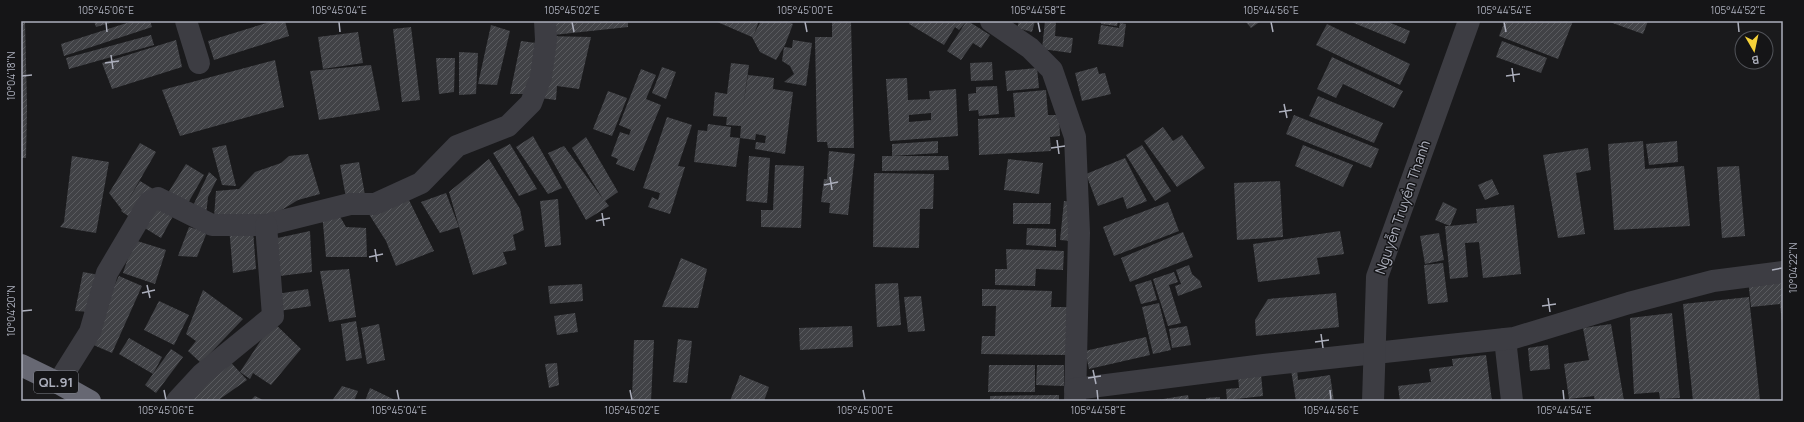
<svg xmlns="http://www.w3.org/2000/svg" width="1804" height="422" viewBox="0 0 1804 422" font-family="Manrope,sans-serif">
<defs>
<pattern id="building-hatch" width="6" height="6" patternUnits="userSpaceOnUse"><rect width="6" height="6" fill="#414246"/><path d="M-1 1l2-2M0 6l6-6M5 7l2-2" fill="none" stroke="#5a5b5f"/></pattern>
</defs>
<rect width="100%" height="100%" fill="#1a1a1c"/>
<g fill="url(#building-hatch)" fill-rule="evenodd">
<path d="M21,21H25L27,107L26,158H21Z"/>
<path d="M94,21H117L96,27Z"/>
<path d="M133,21H150L152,27L64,56L61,44Z"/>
<path d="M273,21H285L289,36L214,60L208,41Z"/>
<path d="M545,21H628V27L544,36L591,37L579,89L557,86L556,100L540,98Z"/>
<path d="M715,21H759L754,34L761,21L783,22L787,21L793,24L785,45L776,60L760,52L752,37Z"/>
<path d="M832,21H851L854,148H828L827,142H817L815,37H832Z"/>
<path d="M910,21H968L990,35L981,48L973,43L961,60L947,51L966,22L959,30L955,27L944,45L909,24Z"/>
<path d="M1019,21H1035L1032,32L1017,28Z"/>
<path d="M1045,21H1056L1055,36L1073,38L1071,53L1042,49Z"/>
<path d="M1101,21H1118L1117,26L1101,24Z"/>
<path d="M1245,21H1261L1251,28Z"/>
<path d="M1349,21H1386L1410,31L1405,44Z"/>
<path d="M1505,21H1573L1558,59L1499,36Z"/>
<path d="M1607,21H1648L1643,34Z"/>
<path d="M1120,23L1126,24L1123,47L1098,44L1101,25L1119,28Z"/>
<path d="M1327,24L1410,64L1400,85L1316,45Z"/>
<path d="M491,25L510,31L497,85L478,84Z"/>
<path d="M411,27L420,100L402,102L393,29Z"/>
<path d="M358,32L363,63L323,69L318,37Z"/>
<path d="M151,35L154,45L69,69L66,58Z"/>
<path d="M176,40L182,67L112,89L102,63Z"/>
<path d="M793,40L812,43L806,86L784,82L794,74L790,66L782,61L784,47L792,48Z"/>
<path d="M521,41L536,43L528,94H510Z"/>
<path d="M1502,41L1547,58L1541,73L1496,57Z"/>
<path d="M459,52L478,53L476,94L459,95Z"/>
<path d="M1332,57L1403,91L1394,108L1343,84L1336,98L1317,89Z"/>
<path d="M436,58H455L454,92L439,94Z"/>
<path d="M275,60L284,107L180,136L162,90Z"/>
<path d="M992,62L993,80L971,81L970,63Z"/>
<path d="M731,63L749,65L743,107L748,75L774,78L773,89L793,92L785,154L755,149L756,142L765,143L766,136L756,134L755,140L740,138L741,126L726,125L727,117L713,116L715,92L727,94Z"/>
<path d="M371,65L380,110L319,120L310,71Z"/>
<path d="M662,67L676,72L666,99L652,93Z"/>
<path d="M1097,67L1099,74L1105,73L1111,94L1082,101L1075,73Z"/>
<path d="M1037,68L1039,88L1007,91L1005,71Z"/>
<path d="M641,69L656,75L646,99L661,105L634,171L616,164L618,159L611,156L620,132L629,135L631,130L619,125Z"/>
<path d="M907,78L908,100L930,99L929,91L956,89L958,136L890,141L886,79ZM931,113V120L909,122V115Z"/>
<path d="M997,86L999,114L979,116L978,110L969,111L968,94L976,93V87Z"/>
<path d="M1046,90L1048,115H1059L1060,136L1050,137L1051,151L979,155L978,119L1015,117L1013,93Z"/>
<path d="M608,91L627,98L612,136L593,129Z"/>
<path d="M1318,96L1383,123L1374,143L1309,116Z"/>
<path d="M1294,115L1379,149L1371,168L1286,134Z"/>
<path d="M667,117L692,125L678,166L685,167L670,214L648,207L652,197L658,200L660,193L643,188Z"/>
<path d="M708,124L731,127L730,137L740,138L736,167L694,162L698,130L707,131Z"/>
<path d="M1163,127L1173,141L1182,135L1205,168L1177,187L1144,141Z"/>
<path d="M533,136L562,188L548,194L516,147Z"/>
<path d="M586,137L618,192L605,201L609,206L586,220L548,153L564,146L603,199L572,148Z"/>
<path d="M938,141V153L892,156V144Z"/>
<path d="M1643,141L1645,169L1684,166L1690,226L1614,230L1608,144Z"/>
<path d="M1677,141L1678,162L1649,165L1646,144Z"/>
<path d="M140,143L156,152L127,202L140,181L153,189L134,220L121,211L122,210L109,193Z"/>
<path d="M510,144L537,189L519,196L493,153Z"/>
<path d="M226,145L236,186L222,185L212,148Z"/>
<path d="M1142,145L1171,191L1155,201L1126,155Z"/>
<path d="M1303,145L1353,165L1343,187L1295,166Z"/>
<path d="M1588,148L1591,170L1576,173L1585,234L1558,238L1543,155Z"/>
<path d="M829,151L855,154L848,215L829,213L830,203L821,202L824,179H827Z"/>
<path d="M308,154L320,194L298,200L275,214L214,217L216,191L239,189L255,172L281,163L289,156Z"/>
<path d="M72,156L109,162L96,233L60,227L64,222Z"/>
<path d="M749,156L770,158L767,203L746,201Z"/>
<path d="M882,156H948L949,170L882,171Z"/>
<path d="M1125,158L1147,201L1127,209L1123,197L1098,206L1086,174Z"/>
<path d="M489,159L520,209L524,230L513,235L516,250L503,252L507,264L473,275L449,192Z"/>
<path d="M1008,159L1043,163L1039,194L1004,190Z"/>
<path d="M359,162L365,195L346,198L340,165Z"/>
<path d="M186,164L204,175L188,203L168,193Z"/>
<path d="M775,165L804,166L801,228L761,227V210H773Z"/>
<path d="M1739,166L1745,236L1722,238L1717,167Z"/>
<path d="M209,172L217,179L208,197L206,216L190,212Z"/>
<path d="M874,173L934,174L933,209H920L919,248L873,247Z"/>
<path d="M1492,179L1499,194L1485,200L1478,185Z"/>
<path d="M1280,181L1283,237L1237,240L1234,183Z"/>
<path d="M446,193L459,227L440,233L421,202Z"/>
<path d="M406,194L434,251L396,266L386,241L367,211Z"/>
<path d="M558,199L561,245L545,247L540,201Z"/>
<path d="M1064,201L1074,202L1071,241L1060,240Z"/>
<path d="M1168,202L1179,231L1114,256L1103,227Z"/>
<path d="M1443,202L1457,209L1450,226L1477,223L1476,209L1514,205L1521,274L1483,278L1479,242L1465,243L1468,277L1450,279L1445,226H1450L1435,220Z"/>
<path d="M1013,203H1051L1050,224H1013Z"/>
<path d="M154,206L173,216L161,238L143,227Z"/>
<path d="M322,213H338L346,227L366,228L367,257H326Z"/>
<path d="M189,227L207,232L197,257L178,256Z"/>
<path d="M229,227L253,230L256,269L233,273Z"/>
<path d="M1027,228L1056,229V247L1026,245Z"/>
<path d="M310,231L312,272L280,276L273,239Z"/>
<path d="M1340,231L1344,254L1317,258L1320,274L1258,282L1253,244Z"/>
<path d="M1183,232L1193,257L1130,282L1121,258Z"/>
<path d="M1439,233L1444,260L1425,264L1420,236Z"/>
<path d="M134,240L166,250L155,284L123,273Z"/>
<path d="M1006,249L1064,251L1063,270L1036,269L1035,286L995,285V269H1007Z"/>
<path d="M681,258L707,269L698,308L662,307Z"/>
<path d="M1443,263L1448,302L1428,304L1424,265Z"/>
<path d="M1189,265L1192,274L1200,281L1202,287L1178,296L1175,286L1181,284L1176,270Z"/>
<path d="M349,269L356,317L329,322L320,271Z"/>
<path d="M83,272L99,275L91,312L75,311Z"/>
<path d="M1174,272L1178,282L1169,285L1181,323L1168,326L1153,279Z"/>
<path d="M1783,275V323H1782L1780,304L1751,307L1748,279Z"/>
<path d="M119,276L142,286L112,353L89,343L99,317Z"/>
<path d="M1151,280L1157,300L1141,304L1135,285Z"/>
<path d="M898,283L901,325L877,327L875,284Z"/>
<path d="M582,284L583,301L550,304L548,286Z"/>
<path d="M308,289L311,306L279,311L277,294Z"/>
<path d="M982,289L1052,291L1051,307H1069L1067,355L981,354L982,336H995L996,306H982Z"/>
<path d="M203,290L243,319L201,363L188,351L196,341L186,334Z"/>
<path d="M1336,293L1339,327L1256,336L1255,320L1268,299Z"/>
<path d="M921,296L925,331L908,332L904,297Z"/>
<path d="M1749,297L1760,401H1693L1683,304Z"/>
<path d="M159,301L189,315L174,345L144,330Z"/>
<path d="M1159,303L1171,350L1153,354L1142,307Z"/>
<path d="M575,313L578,332L557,335L554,316Z"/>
<path d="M1672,313L1680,398L1660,399L1659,392L1634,394L1630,318Z"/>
<path d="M356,321L362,358L346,361L341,324Z"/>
<path d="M273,322L301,349L271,385L253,373L250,379L240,372Z"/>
<path d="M379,324L385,360L367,364L361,328Z"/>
<path d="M1611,324L1624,401H1595L1594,396L1569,399L1564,364L1589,360L1583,328Z"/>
<path d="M852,326L853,347L800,350L799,328Z"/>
<path d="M1187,326L1191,345L1172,348L1169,329Z"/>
<path d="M1146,337L1150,355L1089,369L1085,351Z"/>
<path d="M129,338L162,357L153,374L119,354Z"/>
<path d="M678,339L692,341L687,383L673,382Z"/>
<path d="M634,340H654L651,401L632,400Z"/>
<path d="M1548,345L1550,369L1530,371L1528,348Z"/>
<path d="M171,349L183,357L156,393L145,385Z"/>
<path d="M1486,355L1492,401H1400L1398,386L1431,382L1429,369L1453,366L1452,359Z"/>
<path d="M225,356L247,380L217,401H190Z"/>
<path d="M557,363L559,385L549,388L545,364Z"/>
<path d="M989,365H1035V392H988Z"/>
<path d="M1037,365H1064V386L1036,385Z"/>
<path d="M1297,369L1298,380L1330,375L1334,401H1296L1291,370Z"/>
<path d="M1261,374L1263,396L1227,400L1226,389L1239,388L1238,376Z"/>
<path d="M740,375L769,387L764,401H730Z"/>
<path d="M342,386L358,391L354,401H332Z"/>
<path d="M370,388L397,401H365Z"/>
<path d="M1059,395V401H990V396Z"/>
<path d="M1188,395L1189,401H1157V400Z"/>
<path d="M255,396L265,401H250Z"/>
<path d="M1220,397V401H1206V398Z"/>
</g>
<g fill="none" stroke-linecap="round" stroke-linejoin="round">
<g stroke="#3d3d43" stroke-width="22">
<path d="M186,21L199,63"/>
<path d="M991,21L1030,48L1052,70L1075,137L1079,233L1075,401"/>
<path d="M1505,339L1512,401"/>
<path d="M58,383L90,332L107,273L149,202L158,198L212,225H266L350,204H375L421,183L457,146L508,126L531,103L541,77L546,40L545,21"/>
<path d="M1075,389L1264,365L1514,338L1629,303L1713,281L1783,272"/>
<path d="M177,401L202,374L273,316L266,225"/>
<path d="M1373,401L1377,277L1469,21"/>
</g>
<path stroke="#676873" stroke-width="22" d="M21,365L58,383L90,401"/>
</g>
<path fill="none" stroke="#acafbc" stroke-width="1.5" d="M106,22L107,32M339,22L340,32M572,22L574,32M805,22L807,32M1038,22L1040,32M1271,22L1273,32M1504,22L1506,32M1738,22L1739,32M111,55L113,69M105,63L119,61M1512,68L1514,82M22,76L32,75M1506,76L1520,74M1284,104L1287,118M1279,112L1292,110M1057,140L1059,154M1051,148L1065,146M830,177L832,190M824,185L838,182M602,213L604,226M596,221L610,218M375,249L377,262M369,257L383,254M1772,270L1782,268M147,285L150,298M142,293L155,290M1548,298L1550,312M1542,306L1556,304M22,311L32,310M1321,334L1323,348M1315,342L1329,340M1093,370L1096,384M1088,378L1101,376M164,390L166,400M397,390L399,400M630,390L632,400M863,390L865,400M1097,390L1098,400M1330,390L1331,400M1563,390L1564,400"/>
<g text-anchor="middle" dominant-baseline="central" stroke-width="3" stroke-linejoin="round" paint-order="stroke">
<rect fill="#151517" stroke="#7f818a" stroke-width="1" x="34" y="371" width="44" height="22" rx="3"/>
<g font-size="13" font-weight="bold" fill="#acafbc">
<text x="56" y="382">QL.91</text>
</g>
<g font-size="14" fill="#acafbc" stroke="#151517">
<text transform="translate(1402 207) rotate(-71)">Nguyễn Truyền Thanh</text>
</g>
</g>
<rect width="1804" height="422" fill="none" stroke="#151517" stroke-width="44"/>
<g transform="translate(1754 50) rotate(171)"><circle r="19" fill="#151517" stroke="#515359"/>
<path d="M0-3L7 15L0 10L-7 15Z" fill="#f6d239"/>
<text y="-6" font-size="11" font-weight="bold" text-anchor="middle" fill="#acafbc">B</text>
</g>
<rect x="22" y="22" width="1760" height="378" fill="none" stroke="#acafbc" stroke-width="1.5"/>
<g font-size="10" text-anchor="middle" fill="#acafbc">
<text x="106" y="14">105°45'06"E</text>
<text x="339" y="14">105°45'04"E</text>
<text x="572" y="14">105°45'02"E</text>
<text x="805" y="14">105°45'00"E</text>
<text x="1038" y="14">105°44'58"E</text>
<text x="1271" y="14">105°44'56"E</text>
<text x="1504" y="14">105°44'54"E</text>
<text x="1738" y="14">105°44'52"E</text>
<text transform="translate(11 76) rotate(-90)" y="4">10°04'18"N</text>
<text transform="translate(1793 268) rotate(-90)" y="4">10°04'22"N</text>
<text transform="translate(11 311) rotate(-90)" y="4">10°04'20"N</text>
<text x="166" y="414">105°45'06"E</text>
<text x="399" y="414">105°45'04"E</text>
<text x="632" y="414">105°45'02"E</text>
<text x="865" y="414">105°45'00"E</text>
<text x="1098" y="414">105°44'58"E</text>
<text x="1331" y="414">105°44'56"E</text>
<text x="1564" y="414">105°44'54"E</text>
</g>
</svg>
